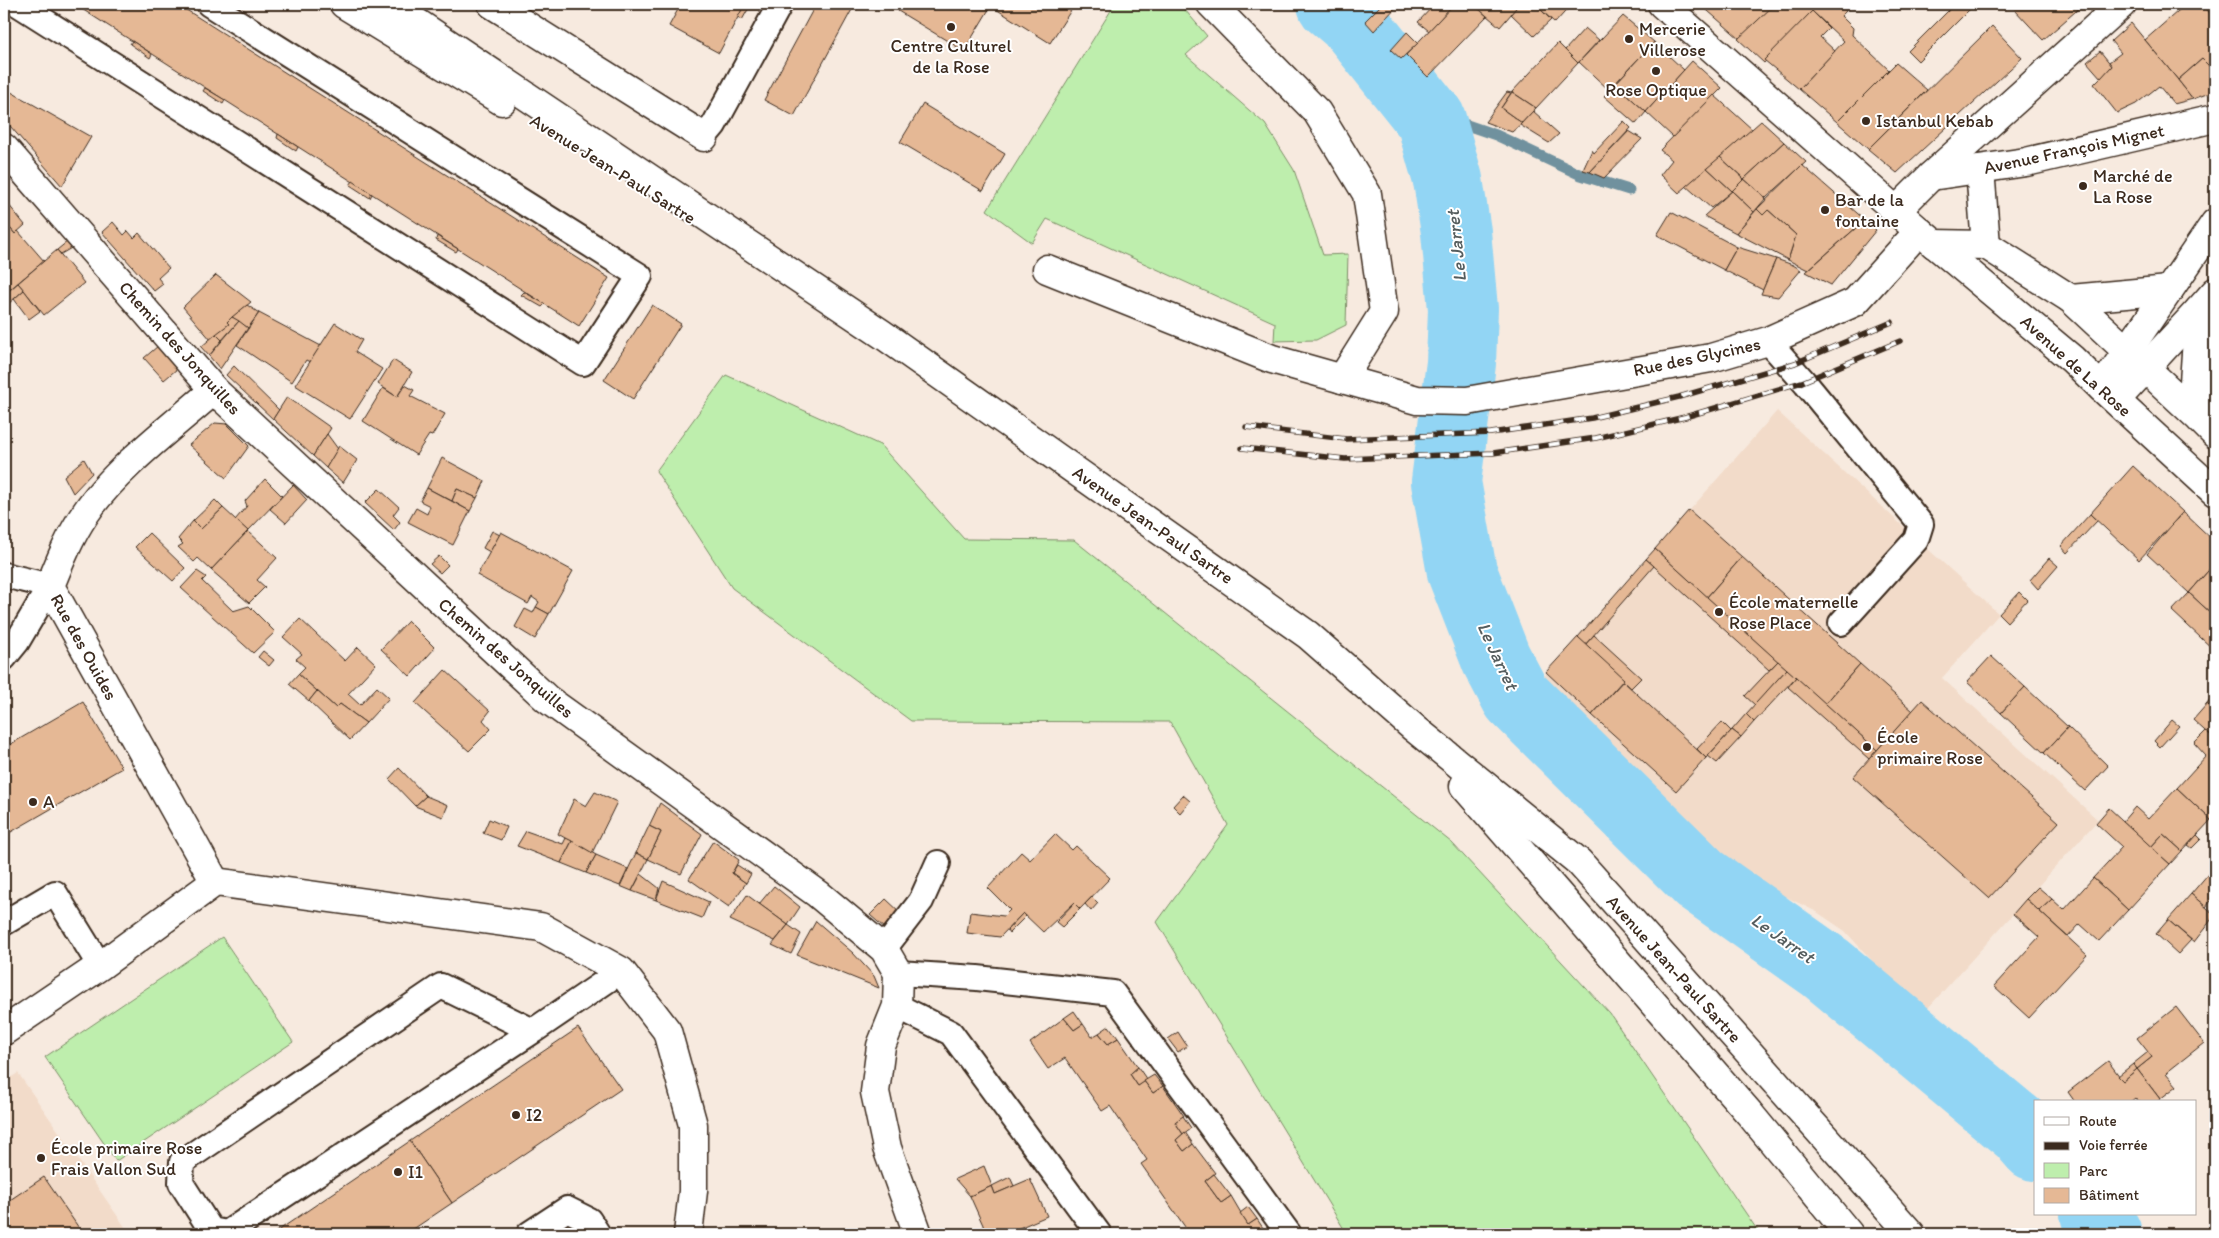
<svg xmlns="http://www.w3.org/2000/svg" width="2219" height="1238" viewBox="0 0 2219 1238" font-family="Itim,sans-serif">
<rect width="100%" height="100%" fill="#f7eadf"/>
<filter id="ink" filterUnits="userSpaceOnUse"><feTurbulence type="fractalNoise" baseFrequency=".02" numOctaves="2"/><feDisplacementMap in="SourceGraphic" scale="10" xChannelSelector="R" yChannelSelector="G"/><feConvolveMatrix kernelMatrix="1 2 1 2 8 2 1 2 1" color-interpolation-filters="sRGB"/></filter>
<g filter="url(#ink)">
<g fill="#f2dbc9">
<path d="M1777,411L1999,614L1942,678L2098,820L1928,1008L1898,989L1845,931L1817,912L1700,855L1624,793L1530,692Z"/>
<path d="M18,1073L130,1234H4V1082Z"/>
</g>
<g fill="#beeead" stroke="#7c8c66">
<path d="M1115,4H1180L1207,36L1186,55L1265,124L1294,170L1323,255L1348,254L1346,325L1316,340L1274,341L1275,323L1047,219L1032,243L987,210Z"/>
<path d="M726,375L880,445L964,539L1074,540L1452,843L1610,1014L1760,1234H1347L1157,922L1228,825L1170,722L911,721L732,588L656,471Z"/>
<path d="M222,937L293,1042L116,1161L45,1057Z"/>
</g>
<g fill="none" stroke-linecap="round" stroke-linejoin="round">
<path stroke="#6f919e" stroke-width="11" d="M1423,110L1496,135L1581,175L1629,190"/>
<g stroke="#92d5f4" stroke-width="70">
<path d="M1332,4L1354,23L1431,120L1448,180L1456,232L1463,309L1461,363L1446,482L1462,572L1496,659L1516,697L1700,879L1826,968L2022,1131L2035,1146"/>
<path d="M2095,1214L2107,1234"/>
</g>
</g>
<g fill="#e5b895" stroke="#3b2a1e">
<path d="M74,4H177L609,278L579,326Z"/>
<path d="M681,4H745L719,53L669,26Z"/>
<path d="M745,4H751L742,20L738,17Z"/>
<path d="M816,4H855L794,116L764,100Z"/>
<path d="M902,4H1075L1050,43L991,6L964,51L898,11Z"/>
<path d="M1382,4L1397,6L1374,31L1365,21Z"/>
<path d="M1435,4L1453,5L1429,31L1418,22Z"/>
<path d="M1454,4H1473L1487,16L1428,77L1406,55Z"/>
<path d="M1473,4H1515L1518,6L1500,27Z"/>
<path d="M1519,4H1535L1551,20L1534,36L1511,14Z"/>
<path d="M1535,4H1572L1555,23Z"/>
<path d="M1700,4H1775L1740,39Z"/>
<path d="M1775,4H1819L1764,63L1738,39Z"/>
<path d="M1819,4H1839L1846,11L1841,16L1853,28L1852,35L1889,70L1837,122L1799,89L1844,41L1812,11Z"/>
<path d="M1955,4H1971L1973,6L1918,61L1908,51Z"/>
<path d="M2019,4H2084L2043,40L2014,9Z"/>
<path d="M2186,4H2202L2215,19V64L2211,68L2202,59L2178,80L2145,40Z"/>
<path d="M1812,11L1829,28L1820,37L1835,51L1799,89L1764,60Z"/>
<path d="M1623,16L1654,42L1609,90L1579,62Z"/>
<path d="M2131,23L2178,80L2193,99L2174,104L2159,86L2136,104L2117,113L2094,84L2112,66L2109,62L2121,53L2111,41Z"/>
<path d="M1992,26L2022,58L1897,173L1868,149Z"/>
<path d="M1585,28L1599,40L1578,63L1565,50Z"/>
<path d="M1407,32L1418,43L1401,59L1391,50Z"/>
<path d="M132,41L152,54L150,58L130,44Z"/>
<path d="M1654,42L1684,70L1646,112L1615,84Z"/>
<path d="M1558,43L1578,63L1536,108L1512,92Z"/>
<path d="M2100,51L2112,66L2101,78L2087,62Z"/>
<path d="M2202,59L2211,68L2215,64V91L2193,99L2178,80Z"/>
<path d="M1692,61L1722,88L1673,137L1646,112Z"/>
<path d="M1896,63L1927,90L1868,149L1837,122Z"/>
<path d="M1615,84L1646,112L1636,124L1604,96Z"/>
<path d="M4,88L91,137L62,186L4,119Z"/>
<path d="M205,88L225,100L223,104L203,91Z"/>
<path d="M1507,92L1511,93L1501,108L1522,123L1512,132L1485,122Z"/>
<path d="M1512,92L1536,108L1522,123L1501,108Z"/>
<path d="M1714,95L1753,130L1679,193L1660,175L1672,160L1660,150Z"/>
<path d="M923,104L1005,154L983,191L900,142Z"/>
<path d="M1533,111L1559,134L1549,143L1520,125Z"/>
<path d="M1624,121L1631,128L1590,172L1583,170L1592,150L1594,153Z"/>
<path d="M1761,121L1784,142L1744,179L1720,157Z"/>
<path d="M1629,131L1642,139L1604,178L1590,172Z"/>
<path d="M278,134L298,147L296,151L277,138Z"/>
<path d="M1784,142L1806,162L1766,198L1744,179Z"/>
<path d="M1720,157L1744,179L1732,191L1707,168Z"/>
<path d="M1802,165L1865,220L1808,270L1788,260L1796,235L1768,210L1763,215L1757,209Z"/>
<path d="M1707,168L1732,191L1711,208L1686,186Z"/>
<path d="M1744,179L1766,198L1754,212L1732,191Z"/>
<path d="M353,181L372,194L370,198L350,185Z"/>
<path d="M1732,191L1754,212L1736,233L1704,216Z"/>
<path d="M4,199L25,225L15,234L4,221Z"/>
<path d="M1757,209L1763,215L1768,210L1796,235L1788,260L1736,233Z"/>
<path d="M1671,212L1737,247L1724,270L1657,235Z"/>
<path d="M1865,220L1876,230L1831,285L1806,272Z"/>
<path d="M4,221L15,234L18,231L44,261L8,291L4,286Z"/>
<path d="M113,222L124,235L128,231L134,238L139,233L169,268L158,278L163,284L154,291L102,232Z"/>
<path d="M437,236L458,249L456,252L436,240Z"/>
<path d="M68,241L73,247L61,254L57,250Z"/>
<path d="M1737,247L1776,259L1763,290L1724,270Z"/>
<path d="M57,250L84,283L44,315L18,283Z"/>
<path d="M1776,259L1793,265L1801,270L1778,297L1761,294Z"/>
<path d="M216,275L251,302L227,322L229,324L211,340L183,307Z"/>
<path d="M18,283L24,290L7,305L4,302V295Z"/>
<path d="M24,290L40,311L29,319L14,299Z"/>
<path d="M524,292L545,304L542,307L521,295Z"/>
<path d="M247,305L259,313L248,328L232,317Z"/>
<path d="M652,305L681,324L633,399L604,380Z"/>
<path d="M259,313L321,346L310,362L306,360L292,382L237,345Z"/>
<path d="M232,317L239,321L222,340L216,334L229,324L227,322Z"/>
<path d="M239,321L248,328L220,369L209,356Z"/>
<path d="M335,323L362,340L355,352L382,369L350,419L295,385Z"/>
<path d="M216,334L222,340L209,356L201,347Z"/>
<path d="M158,346L177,369L164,380L144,358Z"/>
<path d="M393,360L412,372L397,397L378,384Z"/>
<path d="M234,366L279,410L273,419L226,375Z"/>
<path d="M405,385L414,390L410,396L445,414L432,436L429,435L416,455L363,421L383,388L397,397Z"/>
<path d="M287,397L331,428L313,456L273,419Z"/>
<path d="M215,423L227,424L249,446L226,478L189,445Z"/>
<path d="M327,434L338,449L326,468L313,456Z"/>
<path d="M339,446L357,460L343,483L326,468Z"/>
<path d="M442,458L485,481L477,498L457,489L452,501L427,488Z"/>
<path d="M84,459L92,473L73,493L64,476Z"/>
<path d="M2133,466L2183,512L2139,560L2090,514Z"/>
<path d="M265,479L282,496L248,531L235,520L247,506L245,501Z"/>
<path d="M293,485L307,500L286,523L270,509Z"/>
<path d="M427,488L470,511L453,545L408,522L416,508L427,514L430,506L420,501Z"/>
<path d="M379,489L399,507L393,515L400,522L394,530L365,503Z"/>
<path d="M457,489L477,498L470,511L452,501Z"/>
<path d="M215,500L223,508L201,529L193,521Z"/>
<path d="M223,508L248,531L211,570L198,558L194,562L178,547L183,544L178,539L193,521L201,529Z"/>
<path d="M1689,510L1742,557L1707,597L1655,549Z"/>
<path d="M2183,512L2215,542V563L2189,593L2147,554Z"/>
<path d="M2090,514L2097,521L2067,553L2061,546Z"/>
<path d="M248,531L277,558L257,580L265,587L249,603L211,570Z"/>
<path d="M492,531L500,535L490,552L483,548Z"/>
<path d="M501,532L573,571L549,614L536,607L539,602L532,597L528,604L477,575Z"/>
<path d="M149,533L185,568L173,581L135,547Z"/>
<path d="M1655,549L1778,661L1769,670L1646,559Z"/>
<path d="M439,556L448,565L440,573L430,564Z"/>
<path d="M1742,557L1860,664L1825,704L1707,597Z"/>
<path d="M2049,558L2058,566L2038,589L2030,580Z"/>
<path d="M1646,559L1654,566L1585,645L1578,637Z"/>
<path d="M2215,563V617L2189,593Z"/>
<path d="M197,571L206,577L202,581L233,611L249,606L275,632L253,653L181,588Z"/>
<path d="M2019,592L2027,600L2007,622L1999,614Z"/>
<path d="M2189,593L2215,617V629L2212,633L2215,636V651L2172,611Z"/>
<path d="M536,607L549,614L535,639L515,627L525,609L533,613Z"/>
<path d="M300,619L345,661L358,647L376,664L348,694L360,705L377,687L389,698L366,723L340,704L336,708L298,674L305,667L296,659L302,654L283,637Z"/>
<path d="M408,621L435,648L410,676L381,649Z"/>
<path d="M1594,635L1641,678L1631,688L1585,645Z"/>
<path d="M1578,637L1624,679L1592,715L1546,672Z"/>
<path d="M263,651L274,660L269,666L258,657Z"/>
<path d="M1991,656L2025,687L2001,713L1967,682Z"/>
<path d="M1778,661L1787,669L1755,705L1745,696Z"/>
<path d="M1860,664L1913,711L1877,750L1825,704Z"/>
<path d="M1787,669L1796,677L1754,722L1746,714Z"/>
<path d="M445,670L490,711L483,720L491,729L469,751L415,703Z"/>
<path d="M298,674L317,691L309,701L289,684Z"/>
<path d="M1796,677L1877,750L1869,759L1788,687Z"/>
<path d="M1623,681L1706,758L1676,791L1592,715Z"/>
<path d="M2025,687L2068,727L2044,753L2001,713Z"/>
<path d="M317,691L336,708L340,704L366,723L350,740L309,701Z"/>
<path d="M2215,694V712L2207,704Z"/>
<path d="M1922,700L2059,822L1989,898L1853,777Z"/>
<path d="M83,702L122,768L4,836V748Z"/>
<path d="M2207,704L2215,712V740L2193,720Z"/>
<path d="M1746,714L1754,722L1741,737L1732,730Z"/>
<path d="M2172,720L2179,726L2160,747L2154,741Z"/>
<path d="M1722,722L1731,731L1706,758L1697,749Z"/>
<path d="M2068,727L2108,766L2085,791L2044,753Z"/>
<path d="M1732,730L1741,737L1717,763L1708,756Z"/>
<path d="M2206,731L2215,740V815L2211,820L2177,788L2206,756L2194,743Z"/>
<path d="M399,768L426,796L415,806L389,779Z"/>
<path d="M2177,788L2211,820L2182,851L2163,834L2151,847L2123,821L2135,807L2148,819Z"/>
<path d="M595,792L617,802L592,853L558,834L574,799L586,806Z"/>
<path d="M1183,795L1190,801L1180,813L1173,806Z"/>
<path d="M426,796L448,805L443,817L415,806Z"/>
<path d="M660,803L702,834L681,874L648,859L661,832L649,826Z"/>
<path d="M2109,808L2170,864L2128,910L2093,878L2122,847L2096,823Z"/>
<path d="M489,819L507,827L501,840L483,833Z"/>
<path d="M649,826L661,832L648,859L636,853Z"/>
<path d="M526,831L563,844L566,838L572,841L561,863L517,846Z"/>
<path d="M1055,834L1072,850L1076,846L1110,878L1080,909L1074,903L1043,932L1023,913L1000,937L967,933L970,912L1004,916L1010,910L988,888L1021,852L1030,860Z"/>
<path d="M2163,834L2182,851L2170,864L2151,847Z"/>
<path d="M2197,835L2201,839L2192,848L2188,845Z"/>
<path d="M572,841L596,855L586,873L561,863Z"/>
<path d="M713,841L739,860L732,873L746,883L729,907L689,879Z"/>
<path d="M636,853L648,859L632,891L620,886Z"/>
<path d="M596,855L628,869L620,886L586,873Z"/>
<path d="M737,865L751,874L746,883L732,873Z"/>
<path d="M2215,866V896L2206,907L2191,894Z"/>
<path d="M641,874L659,888L656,900L632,891Z"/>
<path d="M2093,878L2128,910L2099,941L2080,924L2068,937L2039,911L2052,899L2064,910Z"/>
<path d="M663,881L709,902L702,918L656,900Z"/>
<path d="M774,886L800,907L788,925L759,904Z"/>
<path d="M2038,887L2052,899L2039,911L2026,899Z"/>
<path d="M2191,894L2215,915L2194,942L2168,920Z"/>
<path d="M747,895L788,925L775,941L730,920Z"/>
<path d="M1092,897L1098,903L1091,911L1085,904Z"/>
<path d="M886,899L901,913L886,929L870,915Z"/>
<path d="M2026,899L2087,955L2029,1018L1994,986L2039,937L2013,914Z"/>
<path d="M1074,903L1080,909L1062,927L1056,922Z"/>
<path d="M1023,913L1026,916L1009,933L1007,930Z"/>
<path d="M2168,920L2191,940L2178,954L2156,934Z"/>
<path d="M816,921L853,953L874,976L879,988L797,955Z"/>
<path d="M788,925L801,934L791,954L772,945Z"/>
<path d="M2176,1007L2204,1043L2166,1073L2177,1086L2160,1099L2137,1069L2152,1057L2137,1038Z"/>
<path d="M1074,1011L1083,1024L1074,1030L1064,1018Z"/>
<path d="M1064,1018L1074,1030L1083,1024L1092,1037L1099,1033L1108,1044L1118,1038L1138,1067L1130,1074L1138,1086L1144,1081L1153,1093L1163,1086L1184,1116L1175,1122L1183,1134L1176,1140L1184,1151L1193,1144L1215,1173L1205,1181L1221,1203L1231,1196L1248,1225L1257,1219L1267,1234H1190L1141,1164L1147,1160L1110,1106L1102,1111L1065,1058L1048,1069L1030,1043Z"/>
<path d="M1109,1026L1118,1038L1108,1044L1099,1033Z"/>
<path d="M578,1028L621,1089L452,1203L410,1141Z"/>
<path d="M1178,1032L1187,1046L1178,1052L1168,1039Z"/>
<path d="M2148,1052L2152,1057L2137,1069L2133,1064Z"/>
<path d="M2108,1061L2123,1081L2137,1069L2160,1099L2157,1102H2138L2135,1098L2130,1102H2075L2068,1092Z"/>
<path d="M2133,1064L2137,1069L2123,1081L2118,1076Z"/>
<path d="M1138,1067L1147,1080L1138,1086L1130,1074Z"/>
<path d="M1154,1075L1163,1086L1153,1093L1144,1081Z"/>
<path d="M1183,1116L1191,1128L1183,1134L1175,1122Z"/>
<path d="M1185,1132L1193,1144L1184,1151L1176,1140Z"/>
<path d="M410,1141L452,1203L406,1234H273Z"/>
<path d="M984,1166L992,1186L970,1196L955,1179Z"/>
<path d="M1214,1174L1231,1196L1221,1203L1205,1181Z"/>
<path d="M44,1177L83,1234H4V1204Z"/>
<path d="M1010,1177L1014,1186L995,1194L992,1186Z"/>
<path d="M1030,1179L1047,1216L1005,1234H987L970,1196L992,1186L995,1194Z"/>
<path d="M1248,1207L1257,1219L1248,1225L1240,1213Z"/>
</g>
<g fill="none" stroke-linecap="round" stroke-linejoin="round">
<defs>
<g id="service">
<path d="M18,4L583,363L640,276L209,4"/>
<path d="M704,137L714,125L780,4"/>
<path d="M1768,341L1806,384L1921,524L1916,540L1841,623"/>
<path d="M4,575L50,586L17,642L4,658"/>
<path d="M4,923L55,893L100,966"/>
<path d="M884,949L921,901L938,863"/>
<path d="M898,973L977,978L1113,993L1289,1234"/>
<path d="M897,1006L951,1033L1099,1234"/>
<path d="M533,1031L227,1233L211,1230L181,1183L182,1162L441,986L533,1031L621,971"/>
<path d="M529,1234L567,1209L589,1220L598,1234"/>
</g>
<g id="minor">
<path d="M492,4L704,137"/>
<path d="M1211,4L1317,112L1367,194L1384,312L1342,379"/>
<path d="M1662,4L1919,231L2072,359L2102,388"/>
<path d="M4,148L214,390L547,699L818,894L884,949L898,973L897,1006L881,1046L875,1092L887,1148L918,1234"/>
<path d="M1980,169L1986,245"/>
<path d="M1931,176L2026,162L2215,118"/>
<path d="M1896,211L1931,176L2122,4"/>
<path d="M1934,244L1986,245L2071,299L2200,419"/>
<path d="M1047,269L1272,359L1417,400L1467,401L1711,358L1768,341L1855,302L1919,231"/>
<path d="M2071,299L2169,290"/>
<path d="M214,390C173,426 114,470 85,514C70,536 60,561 50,586L215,882"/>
<path d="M2116,400L2199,310"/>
<path d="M4,1031L100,966L215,882L541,927L621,971L667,1031L693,1125V1191L688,1234"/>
</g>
<g id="tertiary">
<path d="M2215,223L2102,388L2215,492"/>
<path d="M2215,292L2199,310L2194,382L2200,419L2215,434"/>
</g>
<g id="primary">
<path d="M344,4L502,101"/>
<path d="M389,4L882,334L1308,635L1414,728L1579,862L1911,1234"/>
<path d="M1464,786L1749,1113L1849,1234"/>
</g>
</defs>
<use href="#service" stroke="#3b2a1e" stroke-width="28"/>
<use href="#minor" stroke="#3b2a1e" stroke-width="31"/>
<use href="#tertiary" stroke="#3b2a1e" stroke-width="31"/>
<use href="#primary" stroke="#3b2a1e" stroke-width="31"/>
<use href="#service" stroke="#fff" stroke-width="24"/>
<use href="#minor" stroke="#fff" stroke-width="28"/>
<use href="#tertiary" stroke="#fff" stroke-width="28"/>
<use href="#primary" stroke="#fff" stroke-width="28"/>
<defs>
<g id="rail">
<path d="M1246,427L1346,439L1491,433L1592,418L1679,397L1795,363L1892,322"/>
<path d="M1242,448L1345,459L1493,453L1596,438L1685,417L1802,382L1900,341"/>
</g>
</defs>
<use href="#rail" stroke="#3b2a1e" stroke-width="5.5"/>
<use href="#rail" stroke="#fff" stroke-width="4" stroke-dasharray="11" stroke-linecap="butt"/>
</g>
</g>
<g fill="#3b2a1e" stroke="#fff" stroke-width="2">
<circle cx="951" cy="27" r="5"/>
<circle cx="1629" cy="39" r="5"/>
<circle cx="1656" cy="71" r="5"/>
<circle cx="1866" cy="121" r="5"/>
<circle cx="2083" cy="186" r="5"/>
<circle cx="1825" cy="210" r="5"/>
<circle cx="1719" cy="612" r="5"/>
<circle cx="1867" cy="747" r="5"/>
<circle cx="33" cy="802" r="5"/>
<circle cx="516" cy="1115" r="5"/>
<circle cx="41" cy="1158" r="5"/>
<circle cx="398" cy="1172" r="5"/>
</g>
<g text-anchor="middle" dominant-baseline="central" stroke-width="4" stroke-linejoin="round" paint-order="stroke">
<g font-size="18" fill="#3b2a1e" stroke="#fff" text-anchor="start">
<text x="1639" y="29">Mercerie<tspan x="1639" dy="21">Villerose</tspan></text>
<text x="951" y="46" text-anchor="middle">Centre Culturel<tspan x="951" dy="21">de la Rose</tspan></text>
<text x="1656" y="90" text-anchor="middle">Rose Optique</text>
<text x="1876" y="121">Istanbul Kebab</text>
<text x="2093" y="176">Marché de<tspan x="2093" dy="21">La Rose</tspan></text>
<text x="1835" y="200">Bar de la<tspan x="1835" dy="21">fontaine</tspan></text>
<text x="1729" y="602">École maternelle<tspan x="1729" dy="21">Rose Place</tspan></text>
<text x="1877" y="737">École<tspan x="1877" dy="21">primaire Rose</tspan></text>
<text x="43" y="802">A</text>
<text x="526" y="1115">I2</text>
<text x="51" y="1148">École primaire Rose<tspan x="51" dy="21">Frais Vallon Sud</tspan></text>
<text x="408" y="1172">I1</text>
</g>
<g font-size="18" fill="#3b2a1e" stroke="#fff">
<text transform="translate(2074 149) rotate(-12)">Avenue François Mignet</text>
<text transform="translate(613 169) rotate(32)">Avenue Jean-Paul Sartre</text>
<text transform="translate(180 348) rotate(48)">Chemin des Jonquilles</text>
<text transform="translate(1697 357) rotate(-12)">Rue des Glycines</text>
<text transform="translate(2076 366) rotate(42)">Avenue de La Rose</text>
<text transform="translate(1153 525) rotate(35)">Avenue Jean-Paul Sartre</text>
<text transform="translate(84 647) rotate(61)">Rue des Ouides</text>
<text transform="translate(506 658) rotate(41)">Chemin des Jonquilles</text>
<text transform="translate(1674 969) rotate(48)">Avenue Jean-Paul Sartre</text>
</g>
<g font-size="19" font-style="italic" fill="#555d5e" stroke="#fff">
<text transform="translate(1456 246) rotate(-96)">Le Jarret</text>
<text transform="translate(1498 656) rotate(65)">Le Jarret</text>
<text transform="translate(1783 938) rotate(35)">Le Jarret</text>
</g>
</g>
<rect width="2219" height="1238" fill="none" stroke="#fff" stroke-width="20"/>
<rect x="10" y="10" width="2199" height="1218" fill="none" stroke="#3b2a1e" stroke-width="2" filter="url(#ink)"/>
<rect x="2034" y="1100" width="162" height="115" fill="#ffffff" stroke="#b1aaa5"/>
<rect x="2044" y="1117" width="25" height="8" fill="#ffffff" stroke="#b1aaa5"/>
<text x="2079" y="1126" font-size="15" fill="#3b2a1e">Route</text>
<rect x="2044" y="1142" width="25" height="8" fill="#3b2a1e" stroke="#b1aaa5"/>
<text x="2079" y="1150" font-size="15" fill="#3b2a1e">Voie ferrée</text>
<rect x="2044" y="1163" width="25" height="15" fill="#beeead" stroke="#b1aaa5"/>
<text x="2079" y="1176" font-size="15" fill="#3b2a1e">Parc</text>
<rect x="2044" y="1188" width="25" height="15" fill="#e5b895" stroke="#b1aaa5"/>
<text x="2079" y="1200" font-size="15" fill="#3b2a1e">Bâtiment</text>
</svg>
